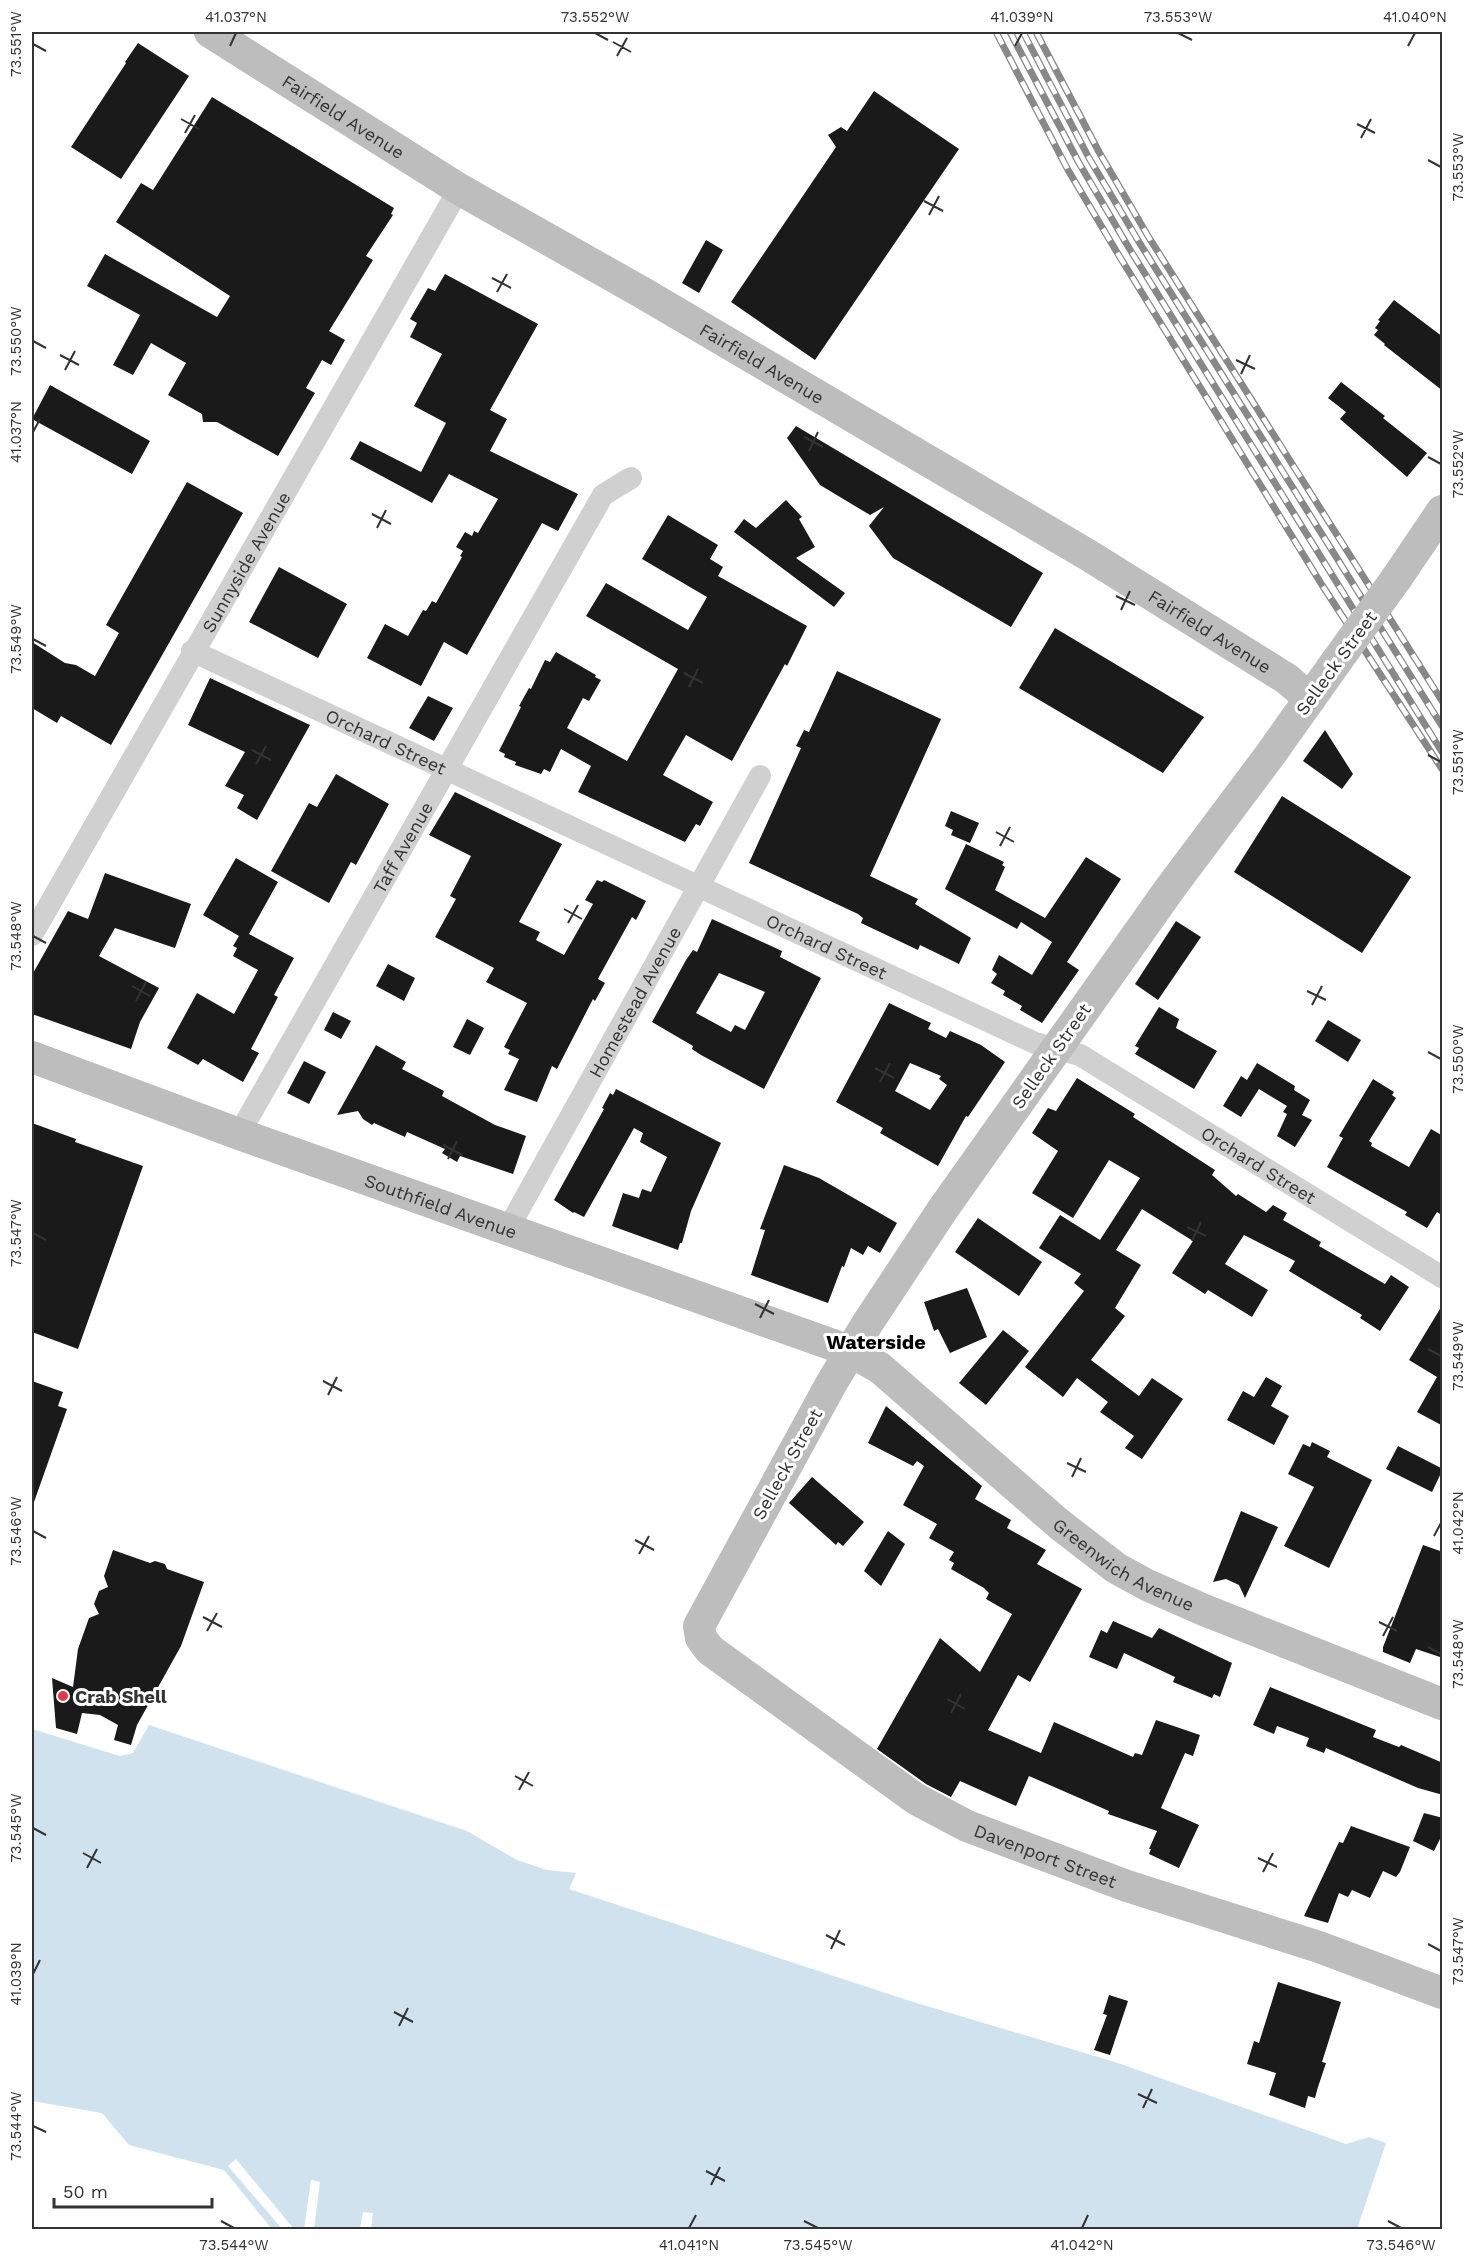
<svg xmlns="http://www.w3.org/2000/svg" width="1474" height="2261" viewBox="0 0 1474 2261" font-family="'Work Sans',sans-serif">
<rect width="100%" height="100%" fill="#fff"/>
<path fill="#cfe2ee" d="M149,1725L467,1831L517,1860L547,1870L576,1873L569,1889L910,2001L1115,2062L1346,2144L1369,2137L1386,2143L1357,2229H272L224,2170L129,2145L102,2113L32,2101V1729L120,1756L133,1753Z"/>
<g fill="#fff">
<path d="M236,2159L294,2229H282L228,2166Z"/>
<path d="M311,2180L320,2182L314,2229H304Z"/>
<path d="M363,2212L373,2213L371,2229H360Z"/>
</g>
<g fill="#1a1a1a" fill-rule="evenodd">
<path d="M138,43L189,76L121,179L71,147L126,63L125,62Z"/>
<path d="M874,91L959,149L815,360L731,302L836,147L828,135L841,127L847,131Z"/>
<path d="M212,97L394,208L391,214L393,215L366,256L373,260L329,331L345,340L331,365L322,360L306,388L315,393L278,456L217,422H203L202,414L168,395L186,363L151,343L133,375L113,365L140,315L87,286L105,254L217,317L230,296L116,222L141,183L153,190Z"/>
<path d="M706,240L723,250L699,293L682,283Z"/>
<path d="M445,274L538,324L490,410L507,419L490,451L578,494L558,531L542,523L467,655L444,642L421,686L367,658L385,624L408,636L423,610L426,611L432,601L436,603L462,557L460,556L463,551L456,547L465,532L472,536L474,531L478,533L498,499L449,474L432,503L350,459L360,441L421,472L446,423L414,406L442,354L410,337L417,323L410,319L428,288L435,291Z"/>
<path d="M1394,300L1443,337V391L1384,345L1385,344L1374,335L1378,330L1375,328L1380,321L1378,320Z"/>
<path d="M1341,382L1385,416L1383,418L1427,453L1407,477L1340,419L1346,412L1328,398Z"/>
<path d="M50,385L150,441L132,474L32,419Z"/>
<path d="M796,426L1043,573L1011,627L893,558L869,526L884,507L870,515L820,485L787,438Z"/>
<path d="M187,482L243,513L111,745L61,716L57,723L32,708V642L65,663L76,665L95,676L119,633L106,625Z"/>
<path d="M786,500L802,517L799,519L815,547L796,558L845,593L834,607L734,532L744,519L756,528Z"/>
<path d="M668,515L718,545L710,559L723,567L718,576L807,626L787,666L785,664L732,761L686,735L663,775L713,802L700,826L696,824L685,842L578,792L591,766L561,749L550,772L544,769L541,774L515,765L516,762L504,757L505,754L499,751L521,707L519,706L529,688L531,689L545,660L550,662L556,652L596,675L595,677L601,680L589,701L583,698L567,728L627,761L678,669L586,616L606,583L688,630L707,597L642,559Z"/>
<path d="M279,567L347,604L318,658L249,622Z"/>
<path d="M1055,628L1204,717L1163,773L1019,688Z"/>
<path d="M837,671L941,719L870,876L918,899L915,904L971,938L959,964L920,945L918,950L861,923L863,918L858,914L749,863L801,748L796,746L804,730L809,732Z"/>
<path d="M210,678L310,725L257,820L237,808L244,795L225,786L245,752L188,725Z"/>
<path d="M428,696L453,708L434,741L409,728Z"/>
<path d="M1325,730L1353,774L1342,789L1303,761Z"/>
<path d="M336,774L389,804L356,865L351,862L329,903L271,871L309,803L317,807Z"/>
<path d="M455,792L562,844L519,922L540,932L536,940L564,955L593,904L585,900L597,880L602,882L604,880L646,901L636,920L632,917L600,975L598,979L605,983L595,1001L593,999L557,1069L552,1066L537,1102L504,1090L519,1059L508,1054L510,1050L504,1047L527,1003L486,982L494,968L435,937L456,899L450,896L471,856L429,835Z"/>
<path d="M1282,796L1411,877L1362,953L1234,872Z"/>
<path d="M951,811L979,823L970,843L951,835L953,830L945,826Z"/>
<path d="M966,844L1004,862L1002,865L1005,867L995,890L1045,918L1086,857L1121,879L1067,962L1079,970L1042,1023L1020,1010L1022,1006L1003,995L1005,991L991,983L997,974L992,970L999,955L1032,975L1052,942L1021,922L1017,929L945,889Z"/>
<path d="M236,858L278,882L249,934L294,958L274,995L278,997L251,1049L259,1053L243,1082L203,1059L198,1065L167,1048L197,993L234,1014L258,970L233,956L237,948L233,946L239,936L203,915Z"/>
<path d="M105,873L191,904L175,948L115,928L99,956L159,988L140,1022L131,1049L32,1014V975L68,911L88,919Z"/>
<path d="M712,919L782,951L780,957L821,978L764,1089L701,1055L692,1049L693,1046L652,1022L686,960L693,950L697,952ZM719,973L765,992L745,1030L735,1025L731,1032L696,1013Z"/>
<path d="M1176,921L1201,937L1158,1000L1135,984Z"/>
<path d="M388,964L415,978L404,1001L376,986Z"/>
<path d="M889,1003L931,1023L928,1029L946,1038L950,1031L981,1045L1005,1062L968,1117L966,1116L938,1166L880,1133L883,1128L836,1102ZM910,1063L941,1076L939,1079L947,1085L930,1110L895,1091Z"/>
<path d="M1159,1007L1179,1019L1176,1028L1217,1051L1194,1089L1135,1054L1139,1048L1135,1046Z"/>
<path d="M333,1012L351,1021L341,1039L324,1030Z"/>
<path d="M467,1019L484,1028L470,1055L453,1047Z"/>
<path d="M1328,1020L1361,1040L1348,1062L1315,1041Z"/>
<path d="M376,1045L406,1062L402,1069L444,1091L442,1096L495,1125L526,1136L513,1174L460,1156L457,1162L442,1153L445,1149L407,1132L405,1137L374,1123L372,1125L363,1119L358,1111L337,1115Z"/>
<path d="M304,1061L326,1072L309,1104L287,1093Z"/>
<path d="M1257,1063L1295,1086L1294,1090L1310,1100L1302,1115L1312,1120L1295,1147L1277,1136L1287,1114L1283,1112L1287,1106L1259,1089L1241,1117L1223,1106L1241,1076L1247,1080Z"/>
<path d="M1077,1078L1135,1114L1133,1117L1215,1170L1212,1175L1236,1196L1238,1194L1266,1212L1273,1205L1287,1213L1283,1220L1321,1242L1319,1246L1385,1284L1391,1275L1409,1287L1380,1331L1360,1318L1362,1315L1289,1271L1295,1261L1244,1235L1225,1264L1268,1290L1252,1317L1208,1290L1205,1294L1172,1273L1193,1241L1142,1209L1116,1250L1141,1265L1115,1308L1125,1316L1091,1360L1139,1396L1152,1378L1183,1399L1142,1459L1125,1448L1134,1436L1100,1412L1108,1402L1077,1378L1063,1397L1025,1367L1084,1291L1074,1283L1081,1274L1039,1248L1060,1215L1100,1240L1140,1178L1109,1160L1073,1218L1032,1193L1058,1151L1032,1133L1048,1108L1056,1111Z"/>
<path d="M1373,1079L1394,1092L1392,1095L1396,1098L1369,1141L1372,1143L1371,1146L1409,1167L1431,1129L1443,1136V1216L1437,1212L1427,1228L1405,1215L1407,1212L1327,1167L1343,1138L1339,1136Z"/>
<path d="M616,1089L721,1143L691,1211L682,1243H680L678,1250L612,1226L623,1193L639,1198L642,1189L651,1192L667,1157L640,1142L643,1133L634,1128L584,1217L574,1212L573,1213L554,1200L604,1109L602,1108L610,1093L613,1095Z"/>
<path d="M32,1123L76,1139L75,1142L143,1166L78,1349L32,1332Z"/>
<path d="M784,1165L819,1178L897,1223L880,1253L868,1246L863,1255L851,1248L844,1267L842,1266L828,1303L751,1275L765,1230L760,1229Z"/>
<path d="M978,1218L1042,1262L1019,1296L955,1252Z"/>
<path d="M967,1288L987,1337L950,1353L938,1329L934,1331L924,1302Z"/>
<path d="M1443,1304V1426L1417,1412L1437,1377L1409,1360Z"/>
<path d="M1003,1330L1029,1351L986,1405L959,1383Z"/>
<path d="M1266,1377L1282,1386L1271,1406L1289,1416L1274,1445L1227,1420L1243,1391L1254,1397Z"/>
<path d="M32,1381L63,1392L58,1406L67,1409L34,1502H32Z"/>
<path d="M886,1406L982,1486L975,1499L1011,1520L1007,1528L1046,1550L1037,1564L1082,1589L1030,1682L1018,1675L988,1730L1041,1753L1054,1722L1133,1757L1135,1753L1142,1755L1156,1720L1200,1735L1193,1756L1185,1753L1161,1808L1199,1825L1179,1868L1149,1854L1151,1849H1149L1157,1831L1108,1814L1109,1811L1029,1776L1016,1806L960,1781L951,1797L926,1784L877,1749L940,1638L980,1672L1012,1614L986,1599L989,1593L984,1588L951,1569L954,1563L949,1560L954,1552L929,1538L937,1524L903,1505L924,1466L917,1461L913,1466L868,1443Z"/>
<path d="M1312,1442L1330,1451L1327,1457L1372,1480L1329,1568L1284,1546L1314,1487L1288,1474L1303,1444L1310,1447Z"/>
<path d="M1398,1446L1443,1469L1432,1492L1386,1469Z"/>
<path d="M812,1477L864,1522L843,1546L838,1542L836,1545L789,1503Z"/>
<path d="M1241,1511L1278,1527L1245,1598L1239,1585L1226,1579L1213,1582Z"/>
<path d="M888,1531L905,1544L881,1586L864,1571Z"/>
<path d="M1423,1545L1443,1552V1658L1416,1649L1410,1663L1383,1652V1647Z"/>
<path d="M113,1550L150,1563L155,1561L165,1564L167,1569L204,1582L181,1646L137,1725L131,1745L114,1740L118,1725L100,1715L82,1713L77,1734L56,1728L52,1678L73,1687L78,1649L89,1618L99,1614L94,1604L99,1591L108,1587L104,1576Z"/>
<path d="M1113,1621L1152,1638L1159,1628L1232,1663L1220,1697L1214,1694L1212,1698L1173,1682L1175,1677L1124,1653L1117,1669L1089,1657L1101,1630L1107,1633Z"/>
<path d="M1270,1687L1376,1730L1373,1737L1399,1747L1401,1745L1443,1763V1795L1418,1788L1326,1748L1324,1753L1306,1746L1309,1738L1277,1726L1274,1734L1253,1725Z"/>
<path d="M1424,1813L1443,1818V1833L1434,1851L1413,1841Z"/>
<path d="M1351,1826L1410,1847L1400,1872L1396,1877L1383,1871L1370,1898L1352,1890L1348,1897L1339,1893L1328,1923L1304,1916L1339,1842L1343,1843Z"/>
<path d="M1278,1982L1341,2002L1322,2062L1326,2063L1318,2087L1315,2098L1308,2096L1305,2108L1269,2095L1276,2073L1247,2064L1254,2041L1259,2043Z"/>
<path d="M1109,1995L1128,2001L1110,2055L1094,2050L1107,2015L1103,2014Z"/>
</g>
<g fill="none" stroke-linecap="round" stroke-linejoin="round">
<g stroke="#d0d0d0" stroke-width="22">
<path id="s1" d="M192,651L1035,1043L1080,1055L1442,1277"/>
<path id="s2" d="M32,935L459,189"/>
<path id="s3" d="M239,1134L603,495L631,478"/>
<path id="s4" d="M508,1229L760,776"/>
</g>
<g stroke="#bdbdbd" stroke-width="32">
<path id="s5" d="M210,32L459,189L643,293L1088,555L1287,679L1310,699"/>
<path d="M1396,579L1442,511"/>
<path id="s6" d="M1336,662L1270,755L1171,887L943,1209L867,1324L831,1384L699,1626L701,1638L710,1650L916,1799L967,1826L1127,1886L1319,1947L1442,1993"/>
<path id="s7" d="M32,1057L239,1134L850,1351L880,1368L1059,1524L1116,1568L1147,1585L1204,1610L1442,1704"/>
</g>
<defs>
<g id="rail">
<path d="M996,32L1068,170L1118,254L1322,585L1442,769"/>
<path d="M1010,32L1079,163L1129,248L1442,752"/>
<path d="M1023,32L1089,158L1139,242L1442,726"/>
<path d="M1036,32L1099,152L1148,236L1442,701"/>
</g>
</defs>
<use href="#rail" stroke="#888" stroke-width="7"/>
<use href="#rail" stroke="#fff" stroke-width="4.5" stroke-dasharray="14" stroke-linecap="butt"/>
<path stroke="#bdbdbd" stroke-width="32" d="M1336,662L1396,579"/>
</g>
<path fill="none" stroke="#333" stroke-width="2" d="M595,33L608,40M1178,33L1192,40M613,42L631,52M33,44L46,51M230,46L236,33M1015,46L1022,33M1408,46L1415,33M617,56L627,38M181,119L199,129M1357,124L1375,133M185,133L195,115M1361,138L1371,119M1428,160L1441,167M924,201L943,211M929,215L939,196M492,278L511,288M497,292L507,274M33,341L46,348M60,355L79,365M1236,360L1255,369M65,370L75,351M1241,374L1250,355M33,432L40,419M804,437L823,447M809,451L818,432M1428,457L1441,464M372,514L391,524M377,528L386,510M1116,596L1135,605M1121,610L1130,591M33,639L46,646M684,673L703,683M689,687L698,669M252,750L271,760M1428,755L1441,762M256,764L266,746M996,832L1014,842M1000,846L1010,827M564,909L582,919M568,923L578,905M33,936L46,943M132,986L150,996M1307,991L1326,1000M136,1001L146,982M1312,1005L1322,986M1428,1052L1441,1059M875,1068L894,1078M880,1082L890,1063M443,1145L462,1155M448,1159L457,1141M1187,1227L1206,1236M33,1233L46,1240M1192,1241L1201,1222M755,1304L774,1314M760,1318L769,1300M1428,1349L1441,1356M323,1381L342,1391M328,1395L337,1377M1067,1463L1086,1472M1072,1477L1081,1458M33,1531L46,1538M1434,1536L1441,1523M635,1540L654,1550M639,1554L649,1536M203,1617L222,1627M1379,1622L1397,1631M207,1631L217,1613M1383,1636L1393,1617M1428,1647L1441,1654M947,1699L965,1709M951,1713L961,1694M515,1776L533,1786M519,1790L529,1772M33,1828L46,1835M83,1853L101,1863M1258,1858L1277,1867M87,1868L97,1849M1263,1872L1273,1853M826,1935L845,1945M1428,1944L1441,1951M831,1949L840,1930M33,1974L40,1960M394,2012L413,2022M399,2026L408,2008M1138,2094L1157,2103M1143,2108L1152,2089M33,2126L46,2132M706,2171L725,2181M711,2185L720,2167M221,2221L234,2228M804,2221L818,2228M1388,2221L1401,2228M689,2228L696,2215M1082,2228L1088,2215"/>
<circle fill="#e63946" stroke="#fff" stroke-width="2" cx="63" cy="1696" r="6"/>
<g text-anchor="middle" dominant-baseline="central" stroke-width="6" stroke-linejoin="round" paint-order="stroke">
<g font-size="18" fill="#333" stroke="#fff">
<text stroke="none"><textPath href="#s5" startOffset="158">Fairfield Avenue</textPath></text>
<text stroke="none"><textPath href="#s5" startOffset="644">Fairfield Avenue</textPath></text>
<text stroke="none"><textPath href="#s2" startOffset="430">Sunnyside Avenue</textPath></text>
<text stroke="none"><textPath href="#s5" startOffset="1166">Fairfield Avenue</textPath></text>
<text transform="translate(1336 663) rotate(-54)">Selleck Street</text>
<text stroke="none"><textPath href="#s1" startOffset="214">Orchard Street</textPath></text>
<text stroke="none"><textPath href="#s3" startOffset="330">Taff Avenue</textPath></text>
<text stroke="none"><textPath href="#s1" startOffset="700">Orchard Street</textPath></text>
<text stroke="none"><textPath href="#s4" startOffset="260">Homestead Avenue</textPath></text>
<text transform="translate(1051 1056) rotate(-55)">Selleck Street</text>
<text stroke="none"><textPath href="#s1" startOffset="1186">Orchard Street</textPath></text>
<text stroke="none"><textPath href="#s7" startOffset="435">Southfield Avenue</textPath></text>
<text transform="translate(787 1464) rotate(-61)">Selleck Street</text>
<text stroke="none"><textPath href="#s7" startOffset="1218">Greenwich Avenue</textPath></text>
<text stroke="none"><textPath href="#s6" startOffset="1580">Davenport Street</textPath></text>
</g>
<g font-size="18" font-weight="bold" fill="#333" stroke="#fff" text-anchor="start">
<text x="75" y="1696">Crab Shell</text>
</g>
<g font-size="20" font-weight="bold" fill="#000" stroke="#fff">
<text x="876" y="1342">Waterside</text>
</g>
</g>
<rect width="1474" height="2261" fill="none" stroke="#ffffff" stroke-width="66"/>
<path d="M54 2198v9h158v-9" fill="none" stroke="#333333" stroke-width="3"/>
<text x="63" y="2198" font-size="18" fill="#333333" stroke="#ffffff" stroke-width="4.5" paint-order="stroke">50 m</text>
<rect x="33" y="33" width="1408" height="2195" fill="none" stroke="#333" stroke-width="2"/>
<g font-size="15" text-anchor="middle" fill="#333">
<text x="236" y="22">41.037°N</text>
<text x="595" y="22">73.552°W</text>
<text x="1022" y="22">41.039°N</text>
<text x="1178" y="22">73.553°W</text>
<text x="1415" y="22">41.040°N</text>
<text transform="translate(16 44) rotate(-90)" y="5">73.551°W</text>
<text transform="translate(1458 167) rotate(-90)" y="5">73.553°W</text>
<text transform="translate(16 341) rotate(-90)" y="5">73.550°W</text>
<text transform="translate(16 432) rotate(-90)" y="5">41.037°N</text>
<text transform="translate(1458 464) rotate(-90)" y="5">73.552°W</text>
<text transform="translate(16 639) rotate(-90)" y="5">73.549°W</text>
<text transform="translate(1458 762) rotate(-90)" y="5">73.551°W</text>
<text transform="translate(16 936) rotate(-90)" y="5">73.548°W</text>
<text transform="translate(1458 1059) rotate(-90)" y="5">73.550°W</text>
<text transform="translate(16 1233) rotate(-90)" y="5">73.547°W</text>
<text transform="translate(1458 1356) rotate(-90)" y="5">73.549°W</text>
<text transform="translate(1458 1523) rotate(-90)" y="5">41.042°N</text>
<text transform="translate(16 1531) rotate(-90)" y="5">73.546°W</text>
<text transform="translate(1458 1654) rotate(-90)" y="5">73.548°W</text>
<text transform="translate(16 1828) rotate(-90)" y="5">73.545°W</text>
<text transform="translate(1458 1951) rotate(-90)" y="5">73.547°W</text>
<text transform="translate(16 1974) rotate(-90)" y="5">41.039°N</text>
<text transform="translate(16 2126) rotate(-90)" y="5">73.544°W</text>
<text x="234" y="2250">73.544°W</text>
<text x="689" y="2250">41.041°N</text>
<text x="818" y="2250">73.545°W</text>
<text x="1082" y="2250">41.042°N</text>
<text x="1401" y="2250">73.546°W</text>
</g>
</svg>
